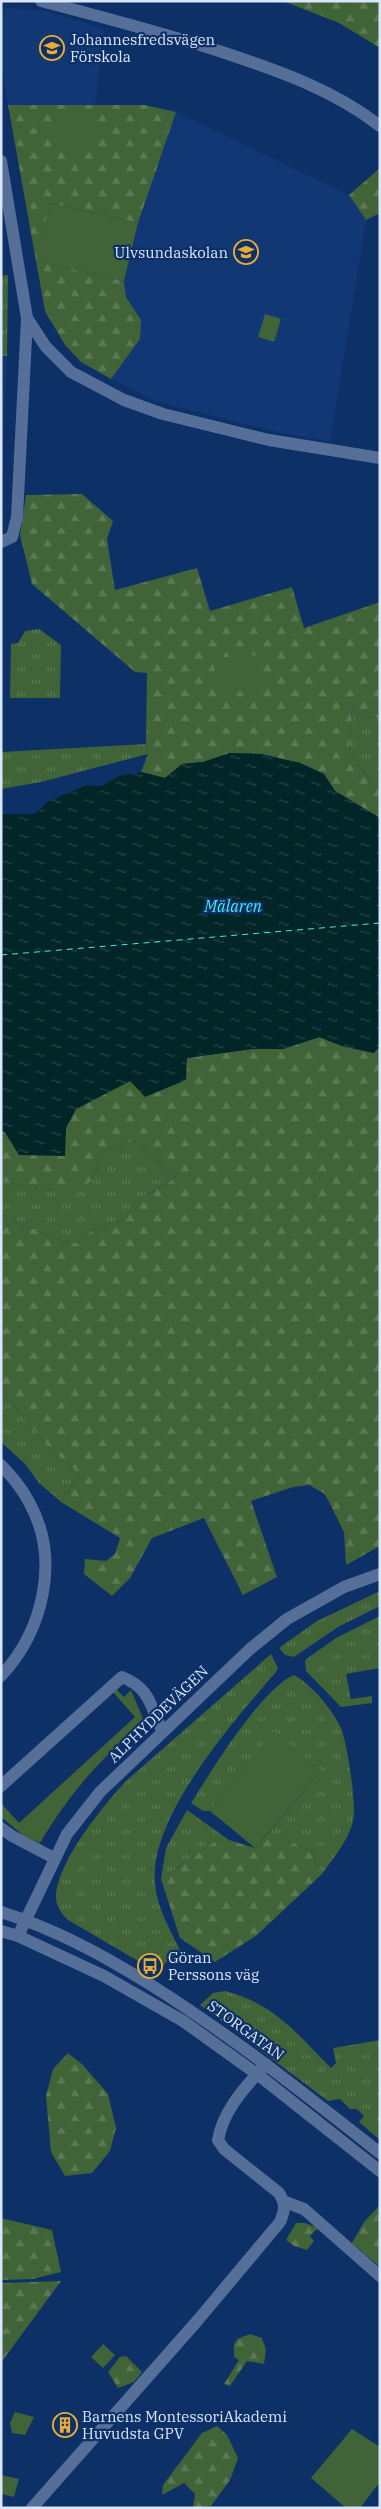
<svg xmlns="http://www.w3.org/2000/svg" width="381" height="2509" viewBox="0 0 381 2509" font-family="'IBM Plex Serif',serif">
<defs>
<pattern id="grass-tufts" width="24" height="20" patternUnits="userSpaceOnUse" patternTransform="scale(1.25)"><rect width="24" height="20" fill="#406337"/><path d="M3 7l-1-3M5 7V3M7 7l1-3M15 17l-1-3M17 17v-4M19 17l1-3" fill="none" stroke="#5b7955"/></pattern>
<pattern id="forest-firs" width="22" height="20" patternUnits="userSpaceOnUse" patternTransform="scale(1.25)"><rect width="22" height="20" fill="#406337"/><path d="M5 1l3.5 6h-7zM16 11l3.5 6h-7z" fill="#5b7955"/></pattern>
<pattern id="water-ripples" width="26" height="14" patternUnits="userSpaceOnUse" patternTransform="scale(1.25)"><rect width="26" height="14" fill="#022628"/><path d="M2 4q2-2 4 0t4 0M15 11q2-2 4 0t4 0" fill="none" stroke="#264648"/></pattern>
</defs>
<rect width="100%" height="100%" fill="#0d3066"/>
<g fill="#113875">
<path d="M9,8L47,11L104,29L95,105H8L1,67V9Z"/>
<path d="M176,112L349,195L366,220L330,441L276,432L155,401L111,379L140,339L141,320L126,297L124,281L138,223Z"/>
<path d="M1,356H7L1,499Z"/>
</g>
<g fill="url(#grass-tufts)">
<path d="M8,275L7,356H1V276Z"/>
<path d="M39,629L61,645L60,698H10L11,644L18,643L25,631Z"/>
<path d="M352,710L363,717L380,718V791L349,754Z"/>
<path d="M146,744L148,754L41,782L1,789V752Z"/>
<path d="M133,1141L176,1178L132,1203L127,1218L94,1229L77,1243L63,1241L16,1222L1,1229V1182L53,1190L93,1179L103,1151Z"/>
<path d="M1,1384L4,1393L47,1446L79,1474L61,1502L39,1483L25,1464L1,1442Z"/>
<path d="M380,1591V1606L338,1627L294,1657L285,1655L279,1648L317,1621Z"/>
<path d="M380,1616V1668L346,1674L351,1699L372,1696V1703L341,1707L306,1671L305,1660L336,1638Z"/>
<path d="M271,1654L278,1668L276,1672C234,1721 149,1816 155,1883C157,1909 171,1931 182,1954L165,1963L159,1973L147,1962L145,1965L68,1920C62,1914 56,1907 56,1897C57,1862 103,1806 126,1781Z"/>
<path d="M294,1675C312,1685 331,1708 340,1726C347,1739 357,1806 353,1821C349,1840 333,1858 322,1874L311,1852L285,1839H263L321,1771L274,1732L210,1811H203L191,1803C212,1770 261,1689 294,1675Z"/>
<path d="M187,1810L229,1840H217L161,1879L166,1848Z"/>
<path d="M225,1991C275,2004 296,2033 331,2068L336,2063L333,2048L380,2040V2140L359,2122L364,2116L357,2109H350L340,2099L328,2101L200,2005L213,1993Z"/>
</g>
<g fill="url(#forest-firs)">
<path d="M283,1H380V48L339,23Z"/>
<path d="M8,105H145L176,112L138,223L50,203L37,261L124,281L126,297L141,320L140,339L111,379L81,362L65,345L45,311Z"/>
<path d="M380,168V213L366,220L349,195Z"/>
<path d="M82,494L113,521L107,539L115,590L197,568L210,611L292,587L304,628L380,602V718L363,717L352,710L349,754L380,791V818L335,791L324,774L300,763L261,754L230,753L203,762L183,764L165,778L141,772L148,754L146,744L147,673L135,672L32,584L20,535L26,495Z"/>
<path d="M320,1037L342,1046L374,1053L380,1046V1546L346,1565L344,1532L325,1494L309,1485L293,1487L251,1501L277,1577L243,1595L204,1518L152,1538L130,1578L112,1596L84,1574L85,1559L106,1561L115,1554L120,1538L61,1502L79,1474L47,1446L4,1393L1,1384V1229L16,1222L63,1241L77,1243L94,1229L127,1218L132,1203L176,1178L133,1141L103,1151L93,1179L80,1190H53L1,1182V1131L64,1156L66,1128L76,1109L130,1081L187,1058L252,1049H283Z"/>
<path d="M263,1839H285L311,1852L322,1874L257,1935L215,1962L180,1938L161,1879L217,1840H229L255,1848Z"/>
<path d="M68,2053L83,2065L108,2094L116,2128L110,2151L92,2173L65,2176L51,2152L46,2096L53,2069Z"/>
<path d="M380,2205V2267L352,2243L364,2222Z"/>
<path d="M1,2218L52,2230L61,2272L33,2279L1,2280Z"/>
<path d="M296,2223H305L318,2228L310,2236L314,2241L307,2250L294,2246L286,2240Z"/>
<path d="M61,2281L3,2360L1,2364V2283Z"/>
<path d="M250,2334L262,2338L266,2350L264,2364L247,2361L230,2386L224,2384L239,2360L234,2357V2345L237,2339Z"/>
<path d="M126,2356L142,2372L134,2382L118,2388L108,2372L120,2357Z"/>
<path d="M217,2426L227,2435L238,2458L230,2480L211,2506L193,2508L195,2494L184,2483L162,2495L163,2485L202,2433Z"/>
</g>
<g fill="#406337">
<rect x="58" y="112" width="35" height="38"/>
<path d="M50,203L138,223L124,281L36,261Z"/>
<path d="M265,314L281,319L274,342L258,337Z"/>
<path d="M261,655L263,690L216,693L214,658Z"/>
<path d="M116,1689L124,1697L131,1690L144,1721C99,1761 71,1791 40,1843L24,1836L1,1817V1803L19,1823L135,1717L113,1692Z"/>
<path d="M274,1731L321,1771L255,1848L210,1811Z"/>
<path d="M103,2344L115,2355L103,2368L91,2357Z"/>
<path d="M15,2412L34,2417L25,2435L12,2433L10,2423Z"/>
<path d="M352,2429L380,2447V2482L360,2508H346L311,2478Z"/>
<path d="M1,2475L19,2479L14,2497L1,2494Z"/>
</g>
<path fill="url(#water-ripples)" d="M230,753L261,754L300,763L324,774L335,791L380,818V1046L374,1053L342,1046L319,1037L283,1049H252L187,1058L186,1080L145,1097L130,1081L76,1109L66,1128L65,1156L19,1155L4,1131H1V814H35L49,801L87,785L102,786L119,776L141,772L165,778L182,764L203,762Z"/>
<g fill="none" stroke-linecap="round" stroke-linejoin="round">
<path stroke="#47e8f0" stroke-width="1" stroke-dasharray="6 5" stroke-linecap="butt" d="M1,955L380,923"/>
<g stroke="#556f98" stroke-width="12">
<path d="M41,1C102,17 164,33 225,53C279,71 334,90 380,126"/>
<path d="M1,161L27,318L46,347L71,372L124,400L163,414L269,440L380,458"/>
<path d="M1,542L12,537L17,517L27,318"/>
<path d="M1,1465C12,1477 22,1488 29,1502C61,1559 43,1631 1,1676"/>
<path d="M1,1786L122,1677C152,1689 150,1708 163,1732"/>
<path d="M1,1828L12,1836L54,1858"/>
<path d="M1,1912C55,1929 103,1955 151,1985C232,2036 305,2094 380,2153"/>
<path d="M1,1931L18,1936L104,1976L183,2021L257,2074L380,2171"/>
<path d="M18,1936L67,1834L100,1792L250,1649L287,1619L344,1587L380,1574"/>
<path d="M285,2202L304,2209L380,2276"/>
<path d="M32,2508L198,2320L280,2222C285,2210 286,2204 279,2193L224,2149L218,2140C223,2110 246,2086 266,2064"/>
</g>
</g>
<defs>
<symbol id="school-ring" viewBox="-11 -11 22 22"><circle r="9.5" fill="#0d3066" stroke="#e8ab37" stroke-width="1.5"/><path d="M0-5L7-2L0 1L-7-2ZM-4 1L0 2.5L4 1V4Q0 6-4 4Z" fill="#e8ab37"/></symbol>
<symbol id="bus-ring" viewBox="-11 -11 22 22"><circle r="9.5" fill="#0d3066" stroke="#e8ab37" stroke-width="1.5"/><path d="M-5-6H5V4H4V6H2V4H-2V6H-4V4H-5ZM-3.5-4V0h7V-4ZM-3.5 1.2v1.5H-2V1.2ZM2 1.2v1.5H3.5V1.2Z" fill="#e8ab37"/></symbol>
<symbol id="building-ring" viewBox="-11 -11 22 22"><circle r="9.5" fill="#0d3066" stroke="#e8ab37" stroke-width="1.5"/><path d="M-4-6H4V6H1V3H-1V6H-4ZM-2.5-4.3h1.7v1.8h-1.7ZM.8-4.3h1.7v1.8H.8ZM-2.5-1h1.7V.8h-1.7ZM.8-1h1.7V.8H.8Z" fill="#e8ab37"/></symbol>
</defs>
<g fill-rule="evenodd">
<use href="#school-ring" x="38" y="34" width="28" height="28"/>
<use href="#school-ring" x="232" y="238" width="28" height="28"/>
<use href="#bus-ring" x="136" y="1952" width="28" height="28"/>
<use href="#building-ring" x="51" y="2411" width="28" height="28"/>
</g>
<g text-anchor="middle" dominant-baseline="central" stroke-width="4.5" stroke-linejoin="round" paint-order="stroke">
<g font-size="15" fill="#dae6fb" stroke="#0d3066" text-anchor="start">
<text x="70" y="39">Johannesfredsvägen<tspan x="70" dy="17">Förskola</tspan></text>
<text x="228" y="252" text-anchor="end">Ulvsundaskolan</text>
<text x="168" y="1957">Göran<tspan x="168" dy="17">Perssons väg</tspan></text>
<text x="82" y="2416">Barnens MontessoriAkademi<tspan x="82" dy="17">Huvudsta GPV</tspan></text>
</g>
<g font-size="15" fill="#dae6fb" stroke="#0d3066">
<text transform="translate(158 1714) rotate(-44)">ALPHYDDEVÄGEN</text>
<text transform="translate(246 2030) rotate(36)">STORGATAN</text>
</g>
<g font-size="16" font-style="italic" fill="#47e8f0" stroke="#0d3066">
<text x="233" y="906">Mälaren</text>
</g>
</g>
<rect width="381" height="2509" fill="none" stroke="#dae6fb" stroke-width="5"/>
</svg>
